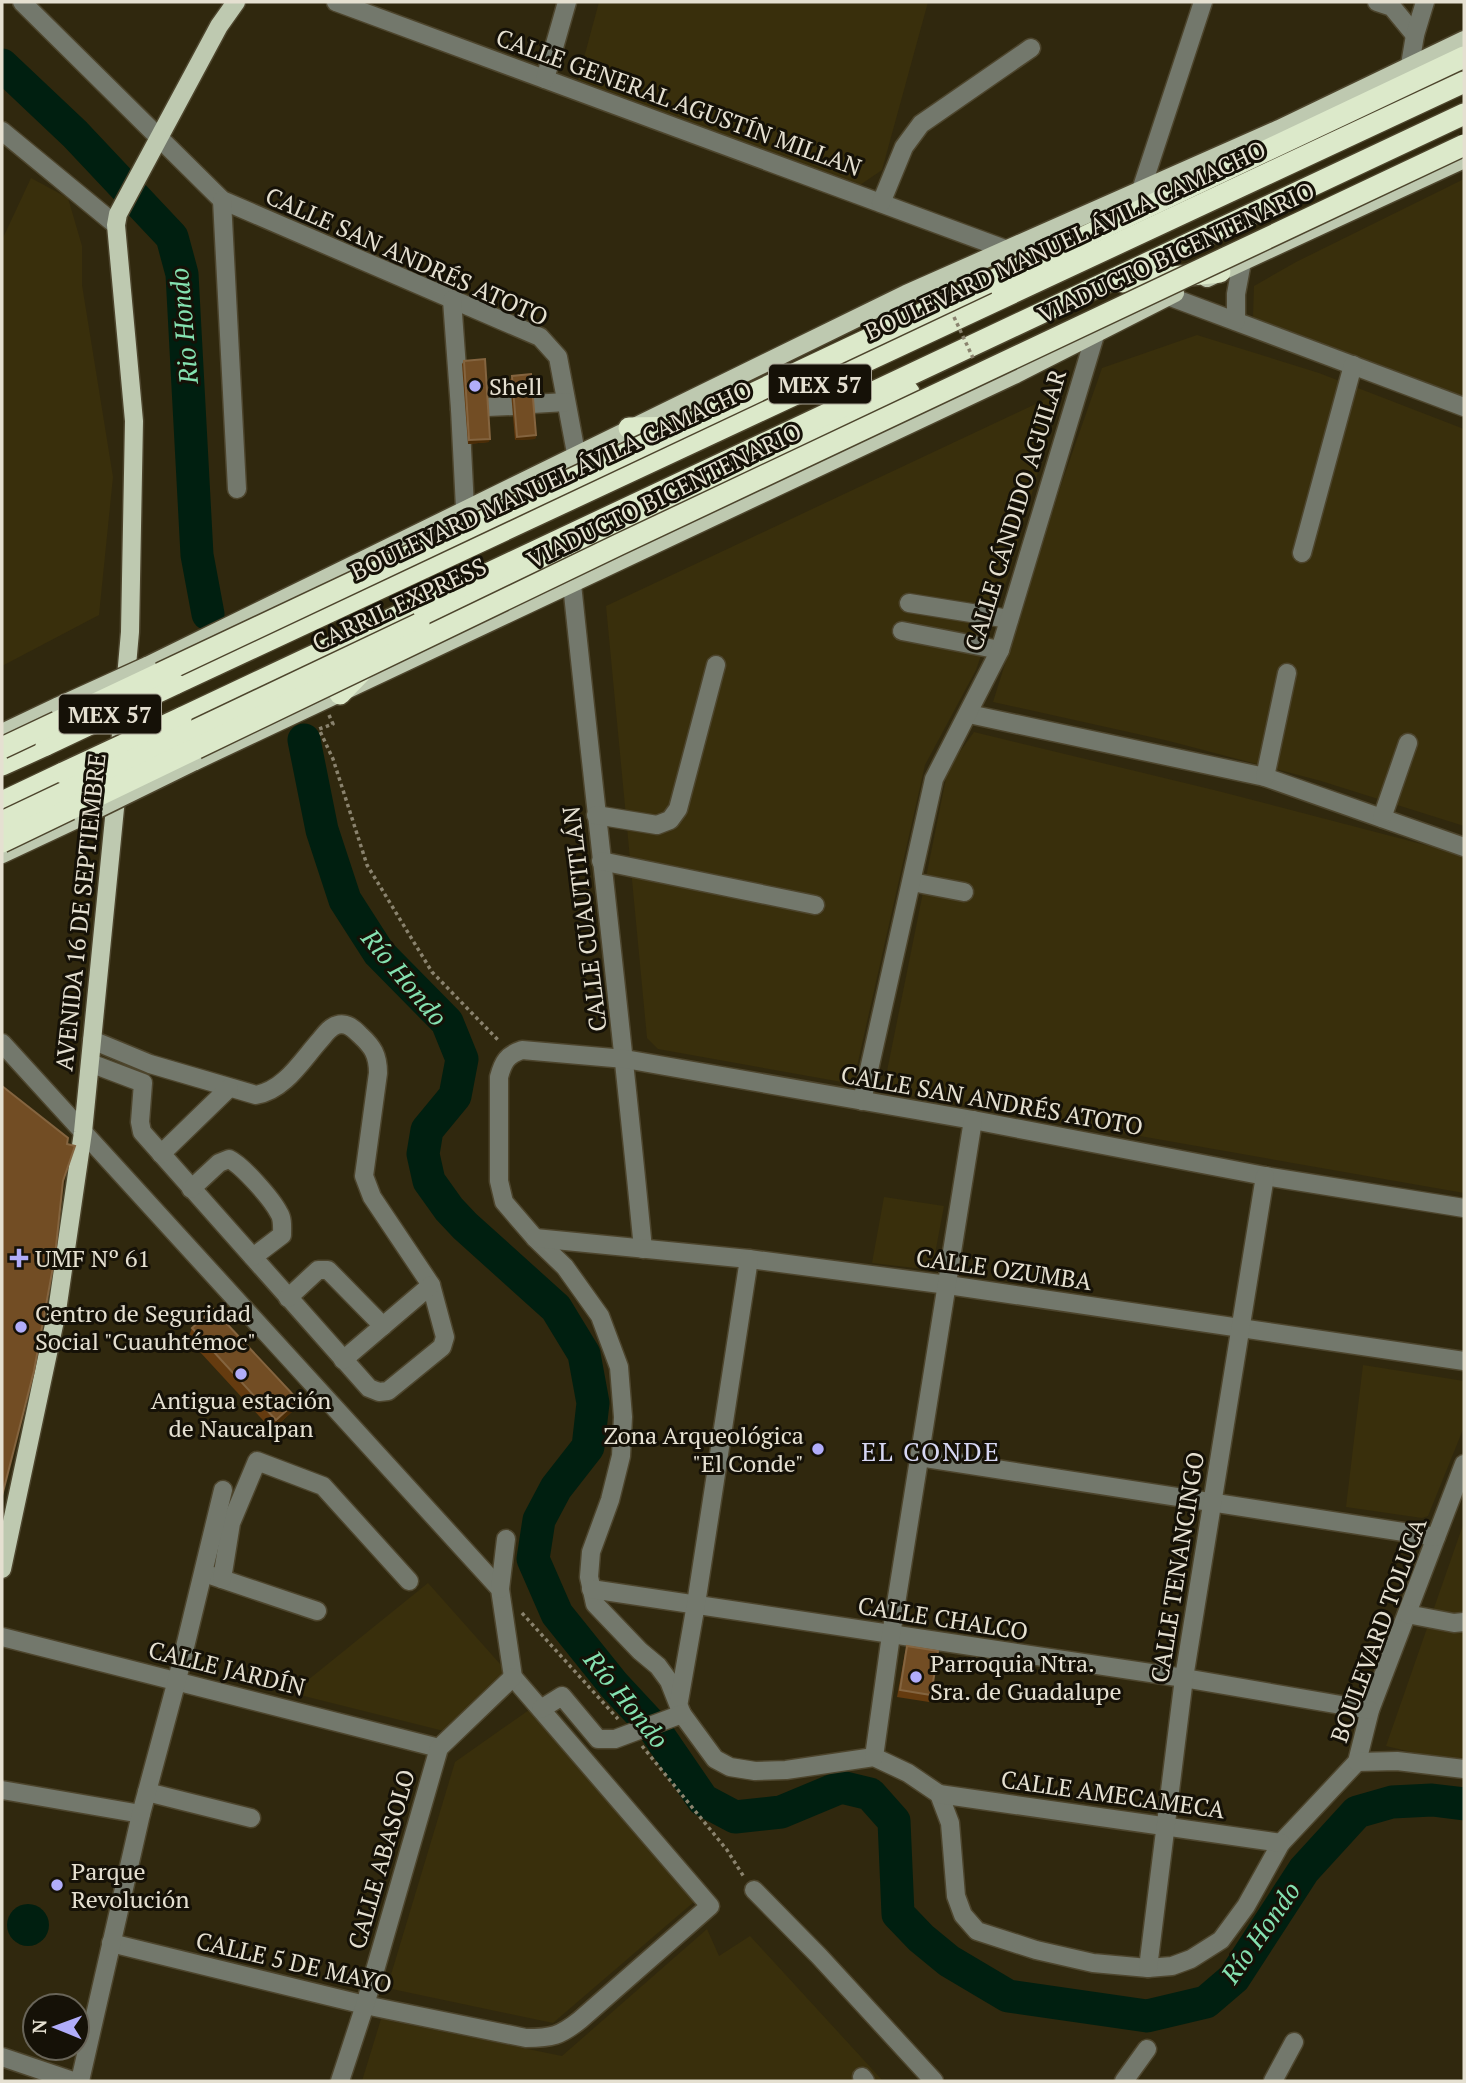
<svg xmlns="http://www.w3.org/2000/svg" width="1466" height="2083" viewBox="0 0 1466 2083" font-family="'PT Serif',serif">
<rect width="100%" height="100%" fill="#30280e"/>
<g fill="#392f0c">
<path d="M599,2H928L882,170L860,185L578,80Z"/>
<path d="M31,178L68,198L82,246V285L113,477L99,615L2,666V240Z"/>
<path d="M1464,179V396L1253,317L1254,286L1296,262Z"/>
<path d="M1197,335L1319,373L1464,429V826L1321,781L1169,741L993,702L1061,485L1102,368Z"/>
<path d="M1061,392L1008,577L976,670L925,765L853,1084L658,1049L647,1038L606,606Z"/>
<path d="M974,732L1218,791L1433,847L1464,858V1193L883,1091L948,768Z"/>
<path d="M884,1197L944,1206L932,1270L872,1263Z"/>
<path d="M1363,1365L1464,1381V1427L1428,1516L1422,1518L1346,1507Z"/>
<path d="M1464,1522V1765L1386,1746Z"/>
<path d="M428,1583L508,1673L444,1731L292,1693Z"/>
<path d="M529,1710L695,1901L553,2023L387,1988L455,1762Z"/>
<path d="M707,1929L719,1956L750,1936L883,2081H362L381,2019L562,2056Z"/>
</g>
<circle fill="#001f10" cx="28" cy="1925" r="21"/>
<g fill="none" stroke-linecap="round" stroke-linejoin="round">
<g stroke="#001f10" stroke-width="33">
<path d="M2,65L75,134L172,237L182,274L197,555L208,614"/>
<path d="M304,740L322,830L345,900L379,953L447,1022L462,1059L455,1096L427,1130L423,1154L429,1181L449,1209L465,1226L556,1308L584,1354L593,1403L588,1447L556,1488L539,1520L533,1559L557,1614L614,1685L653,1727L703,1800L735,1817L781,1812L841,1787L870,1794L894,1821L898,1914L921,1938L949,1961L1008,1996L1147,2016L1206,2002L1234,1978L1304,1870L1357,1812L1392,1802L1432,1800L1464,1804"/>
</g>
<defs>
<g id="minor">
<path d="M22,2L222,200L540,337L558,357L576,453"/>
<path d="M336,2L1005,249"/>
<path d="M1377,2L1392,7L1415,35"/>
<path d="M1410,65L1415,35L1425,2"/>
<path d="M545,79L567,2"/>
<path d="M2,131L116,225"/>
<path d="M1141,190L1203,2"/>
<path d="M222,200L237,489"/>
<path d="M881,203L904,147L921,124L1031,48"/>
<path d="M1168,296L1464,407"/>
<path d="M452,300L460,409"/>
<path d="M1236,321V294L1242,262"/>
<path d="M532,404L566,402"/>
<path d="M487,407L513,406"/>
<path d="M465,508L460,409H465"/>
<path d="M1302,553L1353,365"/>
<path d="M572,584C595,806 622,1027 643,1249"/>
<path d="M909,603L1009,619"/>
<path d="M902,631L1000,650"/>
<path d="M969,714L1265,777L1464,847"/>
<path d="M1265,777L1287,673"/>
<path d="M596,815L657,825L670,820L678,809L716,665"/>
<path d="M1382,818L1408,743"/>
<path d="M601,861L815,905"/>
<path d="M912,882L964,892"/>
<path d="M2,1043L500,1589L513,1677L710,1906L580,2020C560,2036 552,2038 526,2038L365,2005L111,1943"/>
<path d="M90,1063L143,1083L140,1122L142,1132L369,1388L379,1392L388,1391L442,1347L445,1337L431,1285L372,1197L364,1176L378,1073C378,1055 373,1047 360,1035C354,1029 347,1022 337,1025C330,1027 325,1034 321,1039C302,1060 285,1090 256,1095L150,1064L92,1040"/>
<path d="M862,1101L934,779L1000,650L1096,332"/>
<path d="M161,1154L229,1088"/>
<path d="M191,1189L219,1163L229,1159C242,1165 272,1199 279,1213C283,1219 282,1228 282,1235L253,1257"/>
<path d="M1464,1208L1265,1176L973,1120L625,1059L522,1050C507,1055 503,1062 499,1077V1181L504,1202L535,1238L565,1267L600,1316L619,1367L623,1417L621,1456L610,1500L591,1552L589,1577L595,1604L640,1651L658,1666L669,1681L682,1714L715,1759L730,1767L755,1771L786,1770L874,1757L908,1773L939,1794L950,1823L956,1896L963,1915L977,1931L1036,1950L1093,1963L1148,1968L1172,1966L1191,1959L1221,1940L1246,1906L1281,1843L1357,1762L1370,1710L1464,1464"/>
<path d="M535,1238L749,1259L948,1285L1464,1361"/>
<path d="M288,1298L318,1270H328L383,1326"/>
<path d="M343,1360L431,1285"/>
<path d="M919,1457L1436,1537"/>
<path d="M213,1576L317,1611"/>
<path d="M222,1579L231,1523L257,1461L323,1486L409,1581"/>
<path d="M500,1589L506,1539"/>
<path d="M591,1589L1184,1678L1370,1710"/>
<path d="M1407,1614L1454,1623L1464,1622"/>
<path d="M2,1637L439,1748"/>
<path d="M679,1701L696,1604L749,1259"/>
<path d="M541,1709L562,1696L598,1739H615L682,1714"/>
<path d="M874,1757L891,1635L973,1120"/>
<path d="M1357,1762L1397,1761L1464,1769"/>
<path d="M2,1790L141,1814"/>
<path d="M147,1792L251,1818"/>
<path d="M939,1794L1281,1843"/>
<path d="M754,1890L819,1956L934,2081"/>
<path d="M1148,1968L1184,1678L1265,1176"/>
<path d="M2,2057L73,2081"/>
<path d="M862,2077L865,2081"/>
<path d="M80,2081L141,1814L177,1680L223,1490"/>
<path d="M340,2081L365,2005L439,1748L513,1677"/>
<path d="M1124,2081L1147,2049"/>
<path d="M1273,2081L1294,2042"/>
</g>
<g id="major">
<path d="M1207,278L1464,159"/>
<path d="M147,666L906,294L1279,129L1464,40"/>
<path d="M2,733L59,706"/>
<path d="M119,756L130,632L134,421L116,225L118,214L219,26L236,2"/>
<path d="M193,762L1016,374L1175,293"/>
<path d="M2,854L83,816"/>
<path d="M2,1569L57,1311L83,1132L117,788"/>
</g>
<g id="highway">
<path d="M1123,282L1220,272"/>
<path d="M987,283L1464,57"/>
<path d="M629,428L685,427"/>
<path d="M419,624L909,392"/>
<path d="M175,684L1464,82"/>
<path d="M340,694L365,668"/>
<path d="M181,718L1464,114"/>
<path d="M2,765L46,745"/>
<path d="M2,802L63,773"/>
</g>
</defs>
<use href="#minor" stroke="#4d452d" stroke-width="21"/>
<use href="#major" stroke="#4d452d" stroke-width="21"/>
<use href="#highway" stroke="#4d452d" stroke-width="24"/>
<g stroke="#8a836e" stroke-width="3.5" stroke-dasharray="3.5 3.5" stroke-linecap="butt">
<path d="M329,715L333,724L319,729L333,759L367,865L432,972L500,1042"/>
<path d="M522,1613L618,1719"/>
<path d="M642,1746L727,1850L744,1877"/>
</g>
<use href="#minor" stroke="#73786c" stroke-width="18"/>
<use href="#major" stroke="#bec9b0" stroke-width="18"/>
<use href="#highway" stroke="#dce9ca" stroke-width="21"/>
<defs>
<g id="major-bridge">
<path d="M59,706L147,666"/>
<path d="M83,816L193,762"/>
</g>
<g id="highway-bridge">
<path d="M46,745L175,684"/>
<path d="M2,748L987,283"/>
<path d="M63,773L181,718"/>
<path d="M2,822L419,624"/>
<path d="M2,842L618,545L1464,145"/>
</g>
</defs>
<use href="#major-bridge" stroke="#4d452d" stroke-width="21" stroke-linecap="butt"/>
<use href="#highway-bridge" stroke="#4d452d" stroke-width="24" stroke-linecap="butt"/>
<path stroke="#8a836e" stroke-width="3.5" stroke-dasharray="3.5 3.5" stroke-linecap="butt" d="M954,317L973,358"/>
<use href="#major-bridge" stroke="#bec9b0" stroke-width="18"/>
<use href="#highway-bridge" stroke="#dce9ca" stroke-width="21"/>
</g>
<g fill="#653b0f">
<path d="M464,361L489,442L468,444L462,364Z"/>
<path d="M512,376L536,435L535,439L515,440L510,380Z"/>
<path d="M192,1328L294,1410L272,1430L188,1339Z"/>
<path d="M907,1646L931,1695L929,1702L897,1697L905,1653Z"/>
</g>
<g fill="#4a2c06">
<path d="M536,435L535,439L515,440L517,437Z"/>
<path d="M490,439L489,442L468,444L469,440Z"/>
<path d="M298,1400L294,1410L272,1430L276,1420Z"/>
</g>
<g fill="#724d24" stroke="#84643f" stroke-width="2">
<path d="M485,359L490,439L469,440L464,361Z"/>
<path d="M531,374L536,435L517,437L512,376Z"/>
<path d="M2,1086L68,1138L67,1144L75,1146L63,1181L55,1256L34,1371L2,1496Z"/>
<path d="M213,1309L298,1400L276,1420L192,1328Z"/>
<path d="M907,1646L938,1651L931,1695L900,1690Z"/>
</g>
<g fill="#b1adfa" stroke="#151107" stroke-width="2.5">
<circle cx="475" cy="386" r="7"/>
<path d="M15.5 1247.5h7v7h7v7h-7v7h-7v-7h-7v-7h7z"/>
<circle cx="21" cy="1327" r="7"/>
<circle cx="241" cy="1374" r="7"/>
<circle cx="818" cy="1449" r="7"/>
<circle cx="916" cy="1677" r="7"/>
<circle cx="57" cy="1885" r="7"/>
</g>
<g text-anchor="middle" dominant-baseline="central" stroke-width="6" stroke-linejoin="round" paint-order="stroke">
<g fill="#151107" stroke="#a7a294" stroke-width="2">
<rect x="769" y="364.5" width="102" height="39" rx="5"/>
<rect x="59" y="694.5" width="102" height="39" rx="5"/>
</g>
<g font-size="23" font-weight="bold" fill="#e5e0d1">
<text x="820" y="384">MEX 57</text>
<text x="110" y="714">MEX 57</text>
</g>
<g font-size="24" fill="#e5e0d1" stroke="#151107">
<text transform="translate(679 102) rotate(20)">CALLE GENERAL AGUSTÍN MILLAN</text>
<text transform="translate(1065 240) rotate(-25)">BOULEVARD MANUEL ÁVILA CAMACHO</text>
<text transform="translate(1176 252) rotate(-25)">VIADUCTO BICENTENARIO</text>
<text transform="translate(407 256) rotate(24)">CALLE SAN ANDRÉS ATOTO</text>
<text transform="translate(551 480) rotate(-25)">BOULEVARD MANUEL ÁVILA CAMACHO</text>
<text transform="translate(664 495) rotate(-26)">VIADUCTO BICENTENARIO</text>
<text transform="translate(1015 510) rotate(-73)">CALLE CÁNDIDO AGUILAR</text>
<text transform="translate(399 604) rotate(-25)">CARRIL EXPRESS</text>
<text transform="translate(80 912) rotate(-84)">AVENIDA 16 DE SEPTIEMBRE</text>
<text transform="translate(584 919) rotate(-97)">CALLE CUAUTITLÁN</text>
<text transform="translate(992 1100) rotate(10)">CALLE SAN ANDRÉS ATOTO</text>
<text transform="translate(1004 1269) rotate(8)">CALLE OZUMBA</text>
<text transform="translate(1177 1567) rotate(-81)">CALLE TENANCINGO</text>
<text transform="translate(943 1618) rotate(9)">CALLE CHALCO</text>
<text transform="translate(1378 1630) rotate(-70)">BOULEVARD TOLUCA</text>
<text transform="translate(227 1668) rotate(14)">CALLE JARDÍN</text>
<text transform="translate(1113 1794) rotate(8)">CALLE AMECAMECA</text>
<text transform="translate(381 1859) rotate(-74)">CALLE ABASOLO</text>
<text transform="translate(294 1962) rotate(13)">CALLE 5 DE MAYO</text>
</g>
<g font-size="24" fill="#e5e0d1" stroke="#151107" text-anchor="start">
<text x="489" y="386">Shell</text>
<text x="35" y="1258">UMF Nº 61</text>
<text x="35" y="1313">Centro de Seguridad<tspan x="35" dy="28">Social "Cuauhtémoc"</tspan></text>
<text x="241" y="1400" text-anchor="middle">Antigua estación<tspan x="241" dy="28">de Naucalpan</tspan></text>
<text x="804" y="1435" text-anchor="end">Zona Arqueológica<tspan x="804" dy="28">"El Conde"</tspan></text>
<text x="930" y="1663">Parroquia Ntra.<tspan x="930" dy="28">Sra. de Guadalupe</tspan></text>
<text x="71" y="1871">Parque<tspan x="71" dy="28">Revolución</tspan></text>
</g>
<g font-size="26" font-style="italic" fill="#85e2b1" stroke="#151107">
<text transform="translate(183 326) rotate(-95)">Rio Hondo</text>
<text transform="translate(405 977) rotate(50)">Río Hondo</text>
<text transform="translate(627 1699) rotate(51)">Río Hondo</text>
<text transform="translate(1260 1932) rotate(-55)">Río Hondo</text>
</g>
<g font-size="26" letter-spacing="2" fill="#d7d7f4" stroke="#151107">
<text x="931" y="1451">EL CONDE</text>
</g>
</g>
<rect width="1466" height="2083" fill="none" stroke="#e5e0d1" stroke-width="7"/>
<g transform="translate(56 2027) rotate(271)"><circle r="33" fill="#151107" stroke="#686458" stroke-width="2"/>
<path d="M0-5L12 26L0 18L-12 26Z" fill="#b1adfa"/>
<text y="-10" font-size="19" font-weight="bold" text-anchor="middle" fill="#e5e0d1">N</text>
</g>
</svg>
